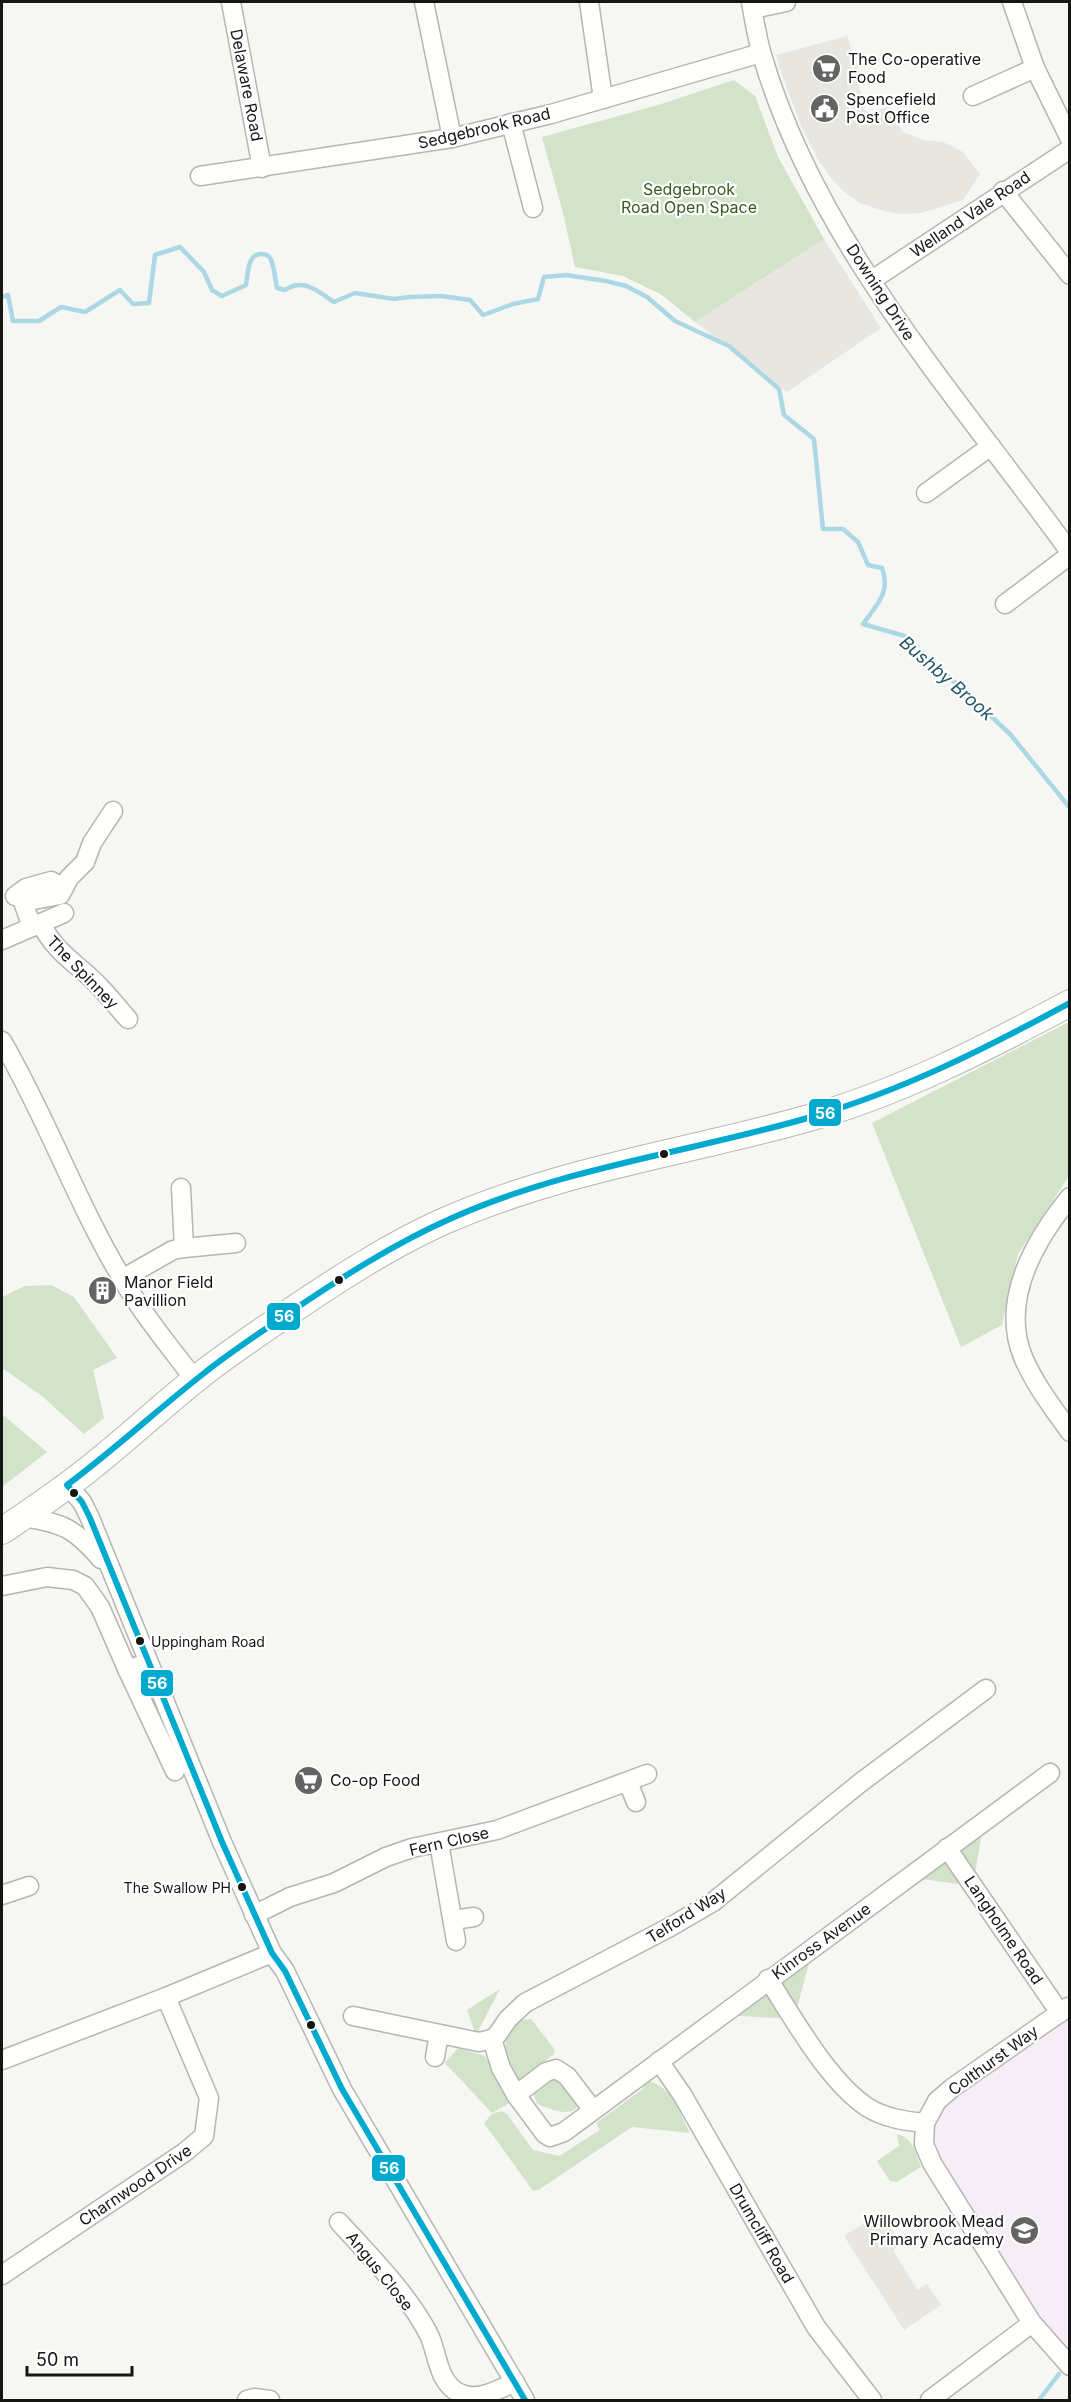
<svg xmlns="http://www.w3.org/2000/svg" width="1071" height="2402" viewBox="0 0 1071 2402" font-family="Inter,sans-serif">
<rect width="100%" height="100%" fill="#f6f6f3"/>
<g fill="#e8e6e0">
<path d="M847,36L864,84L858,86L867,105L864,108L869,115L887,106L903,132L923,140L943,142L963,152L980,174L963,200L921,213L901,214L884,211L860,203L843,191L830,177L817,158L800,123L782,75L776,55Z"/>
<path d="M824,239L881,328L787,392L695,322Z"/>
<path d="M881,2212L901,2244L893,2250L917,2290L927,2284L941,2305L904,2330L844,2236Z"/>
</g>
<path fill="#f7edf6" d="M1069,2017V2354L1032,2311L929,2148L932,2129L940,2113L952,2100Z"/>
<g fill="#d2e3c9">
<path d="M734,80L755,96L778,157L824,239L695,322L662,295L623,276L575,267L562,209L542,137L658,105Z"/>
<path d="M1069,1022V1176L1018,1254L1002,1325L961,1347L872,1123Z"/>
<path d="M51,1285L74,1297L117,1358L93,1370L104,1418L84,1434L42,1396L2,1368V1297L25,1286Z"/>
<path d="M2,1414L47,1452L2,1487Z"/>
<path d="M984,1820L973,1886L907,1877Z"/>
<path d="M814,1945L794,2019L723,2015Z"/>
<path d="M500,1989L476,2035L467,2010Z"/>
<path d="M531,2019L555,2050L553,2055L519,2081L512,2077C505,2052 501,2045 514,2021Z"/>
<path d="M458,2048L485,2056L511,2102L492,2113L445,2063Z"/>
<path d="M552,2078L559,2080L580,2104C570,2119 551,2109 537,2104L533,2092Z"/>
<path d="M643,2081C670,2081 679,2112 690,2133L632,2127L540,2189L533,2191L484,2123L492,2114L502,2111L507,2114L533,2150L559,2156L600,2130L596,2123L643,2089Z"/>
<path d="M897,2134C913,2138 916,2153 921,2167L897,2182L890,2181L877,2161L899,2146Z"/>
</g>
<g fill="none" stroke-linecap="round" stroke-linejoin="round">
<g stroke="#acd8e6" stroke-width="4.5">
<path d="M2,297L8,295L13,321H39L61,307L85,312L120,290L133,304L149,303L155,255L180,247L204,272L212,290L222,296L246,285C248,275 247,253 262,254C268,254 271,258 272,263C275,271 275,280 277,288L285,290C304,277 318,292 334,302L355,293L394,299L410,297L441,296L470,300L483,315L513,304L538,299L544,277L566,275L606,281L626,286L647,297L675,321L729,346L779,389L784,415L814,439L823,529H843L858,542L868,565L882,568C891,593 877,604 863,624L905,636L1010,734L1070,808"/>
<path d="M1039,2400L1059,2374"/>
</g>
<defs>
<g id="minor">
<path d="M231,2L262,168"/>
<path d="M424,2L452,138"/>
<path d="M589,2L603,99"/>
<path d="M751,2C754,19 757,38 762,55C816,241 958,397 1070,552"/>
<path d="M1012,2L1035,68L1070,139"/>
<path d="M753,9L786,2"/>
<path d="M973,96L1035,68"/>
<path d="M511,123L533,208"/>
<path d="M200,176L452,138L551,114L761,53"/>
<path d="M1003,191L1070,275"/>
<path d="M872,280L1070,149"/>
<path d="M926,493L991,446"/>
<path d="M1005,604L1070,555"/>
<path d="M15,896L26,888L51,881L64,888"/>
<path d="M41,923C53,951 79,965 99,986C109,996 118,1008 128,1019"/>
<path d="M32,927L23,902L60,895L69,878L85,862L92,843L113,811"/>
<path d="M2,940L64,913"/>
<path d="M2,1041C47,1118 77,1204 123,1280C144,1316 170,1347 195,1380"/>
<path d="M1070,1197C1035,1240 1000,1300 1023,1357C1035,1385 1053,1408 1070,1432"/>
<path d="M184,1248L236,1243"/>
<path d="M122,1279L173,1250L184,1248L181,1188"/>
<path d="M67,1485L82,1502L90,1518L222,1842L272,1953L285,1971L342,2089L525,2400"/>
<path d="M23,1517C63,1523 74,1528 101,1559"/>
<path d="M2,1586L47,1577L73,1580L85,1586L100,1607L128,1671"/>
<path d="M138,1666L128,1671L175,1771"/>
<path d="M628,1782L636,1802"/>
<path d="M439,1843L456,1941"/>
<path d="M947,1848L1060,2013"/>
<path d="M2,1895L29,1886"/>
<path d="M254,1915L290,1897L334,1883L386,1857L412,1848L497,1830L647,1774"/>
<path d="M453,1920L474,1917"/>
<path d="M768,1979C794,2019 828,2081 867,2107C884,2118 905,2121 925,2123L924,2144L932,2163L1032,2323L1070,2366"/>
<path d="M353,2016L479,2042L492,2039L497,2035L508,2019L525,2003L670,1927L713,1902L860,1783L986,1689"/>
<path d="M492,2039L501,2068L516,2095"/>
<path d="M435,2057L439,2034"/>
<path d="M2,2060L166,1997L272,1953"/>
<path d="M659,2061L683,2096L816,2327L872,2400"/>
<path d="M593,2110L567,2076L556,2069L546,2072L516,2095L545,2134L550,2137L564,2132L1050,1773"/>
<path d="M925,2123L937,2101L952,2088L1068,2007"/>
<path d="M339,2222C369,2255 411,2297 430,2337C438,2356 438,2382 459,2393C478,2402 497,2390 515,2382"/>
<path d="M2,2275L185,2152L204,2136L209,2098L166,1997"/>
<path d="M247,2400L254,2398L270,2400"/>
<path d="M930,2400L1032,2323"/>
</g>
<path id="highway" d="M2,1531C33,1510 66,1488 95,1464C130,1436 162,1406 197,1378C227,1354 259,1333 291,1311C340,1278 389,1246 442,1222C562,1169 685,1153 809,1118C901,1092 986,1048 1070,1003"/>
</defs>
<use href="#minor" stroke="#b6b5b3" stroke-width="21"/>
<use href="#highway" stroke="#b6b5b3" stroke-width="28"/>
<use href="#minor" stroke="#fefefd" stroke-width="18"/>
<use href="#highway" stroke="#fefefd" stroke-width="26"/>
<defs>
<path id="bus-1" d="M525,2400L342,2089L285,1971L272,1953L222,1842L90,1518L82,1502L67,1485C114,1450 157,1410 203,1374C229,1353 258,1334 286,1315C339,1279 393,1244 452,1218C566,1167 692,1152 811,1117C902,1091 986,1048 1070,1003"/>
</defs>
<use href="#bus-1" stroke="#fff" stroke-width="10"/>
<use href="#bus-1" stroke="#00a9ce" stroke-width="6"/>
</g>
<defs>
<symbol id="supermarket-disc" viewBox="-11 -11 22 22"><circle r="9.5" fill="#646462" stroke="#fff"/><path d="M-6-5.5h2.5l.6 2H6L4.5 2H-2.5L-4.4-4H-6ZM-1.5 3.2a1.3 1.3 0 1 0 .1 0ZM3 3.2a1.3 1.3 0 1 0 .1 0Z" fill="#fff"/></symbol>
<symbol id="civic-disc" viewBox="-11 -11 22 22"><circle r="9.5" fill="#646462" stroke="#fff"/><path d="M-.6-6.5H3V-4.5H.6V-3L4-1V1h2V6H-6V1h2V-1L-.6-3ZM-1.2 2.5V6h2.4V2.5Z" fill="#fff"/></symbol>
<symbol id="building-disc" viewBox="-11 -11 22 22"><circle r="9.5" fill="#646462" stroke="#fff"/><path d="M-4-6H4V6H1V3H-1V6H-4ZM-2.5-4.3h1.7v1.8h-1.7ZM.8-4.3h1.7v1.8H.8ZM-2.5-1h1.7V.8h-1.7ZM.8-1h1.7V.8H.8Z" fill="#fff"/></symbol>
<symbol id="school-disc" viewBox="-11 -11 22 22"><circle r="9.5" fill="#646462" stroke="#fff"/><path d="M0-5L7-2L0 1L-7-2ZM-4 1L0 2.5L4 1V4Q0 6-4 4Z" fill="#fff"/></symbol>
</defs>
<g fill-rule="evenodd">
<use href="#supermarket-disc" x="810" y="52" width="33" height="33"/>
<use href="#civic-disc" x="808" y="92" width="33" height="33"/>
<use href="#building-disc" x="86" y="1274" width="33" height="33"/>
<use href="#supermarket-disc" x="292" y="1764" width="33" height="33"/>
<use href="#school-disc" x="1008" y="2214" width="33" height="33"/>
</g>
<g fill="#161614" stroke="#fff" stroke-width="2">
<circle cx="664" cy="1154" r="5"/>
<circle cx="339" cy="1280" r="5"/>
<circle cx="74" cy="1493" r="5"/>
<circle cx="140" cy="1641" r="5"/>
<circle cx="242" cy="1887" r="5"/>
<circle cx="311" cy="2025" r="5"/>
</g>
<g text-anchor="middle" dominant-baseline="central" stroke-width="4.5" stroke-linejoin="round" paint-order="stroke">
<g font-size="14" fill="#161614" stroke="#fff" text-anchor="start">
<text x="151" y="1641">Uppingham Road</text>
<text x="231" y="1887" text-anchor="end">The Swallow PH</text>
</g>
<g font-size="16" fill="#161614" stroke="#fff" text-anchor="start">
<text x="848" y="59">The Co-operative<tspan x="848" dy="18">Food</tspan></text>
<text x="846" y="99">Spencefield<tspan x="846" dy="18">Post Office</tspan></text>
<text x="124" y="1282">Manor Field<tspan x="124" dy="18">Pavillion</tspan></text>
<text x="330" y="1780">Co-op Food</text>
<text x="1004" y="2221" text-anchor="end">Willowbrook Mead<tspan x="1004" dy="18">Primary Academy</tspan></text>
</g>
<g font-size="16" fill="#161614" stroke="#fff">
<text transform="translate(247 85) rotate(79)">Delaware Road</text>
<text transform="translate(484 128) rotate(-13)">Sedgebrook Road</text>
<text transform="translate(970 214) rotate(-34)">Welland Vale Road</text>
<text transform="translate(881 292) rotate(57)">Downing Drive</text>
<text transform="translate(83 972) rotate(46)">The Spinney</text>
<text transform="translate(449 1841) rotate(-13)">Fern Close</text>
<text transform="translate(686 1915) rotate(-32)">Telford Way</text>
<text transform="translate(1004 1930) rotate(56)">Langholme Road</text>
<text transform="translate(821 1941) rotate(-36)">Kinross Avenue</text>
<text transform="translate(993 2060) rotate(-36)">Colthurst Way</text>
<text transform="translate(135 2185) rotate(-34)">Charnwood Drive</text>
<text transform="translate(762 2233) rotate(60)">Drumcliff Road</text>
<text transform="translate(380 2271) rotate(51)">Angus Close</text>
</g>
<g font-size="16" fill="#345a1c" stroke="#fff">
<text x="689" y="189">Sedgebrook<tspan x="689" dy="18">Road Open Space</tspan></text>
</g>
<g font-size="18" font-style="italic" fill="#215565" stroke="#fff">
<text transform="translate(947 678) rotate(41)">Bushby Brook</text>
</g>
</g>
<g stroke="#fff" stroke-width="2">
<rect x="808" y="1098" width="34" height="29" rx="6" fill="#00a9ce"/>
<rect x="266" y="1302" width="35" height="29" rx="6" fill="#00a9ce"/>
<rect x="140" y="1669" width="34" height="28" rx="6" fill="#00a9ce"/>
<rect x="371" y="2154" width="35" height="28" rx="6" fill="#00a9ce"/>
</g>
<g font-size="16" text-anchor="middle" font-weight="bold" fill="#fff">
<text x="825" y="1119">56</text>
<text x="284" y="1322">56</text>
<text x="157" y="1689">56</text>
<text x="389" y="2174">56</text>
</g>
<rect width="1071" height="2402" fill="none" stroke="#161614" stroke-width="6"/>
<path d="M27 2366v9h105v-9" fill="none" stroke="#161614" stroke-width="3"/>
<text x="36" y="2366" font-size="18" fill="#161614" stroke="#ffffff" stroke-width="4.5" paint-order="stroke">50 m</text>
</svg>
